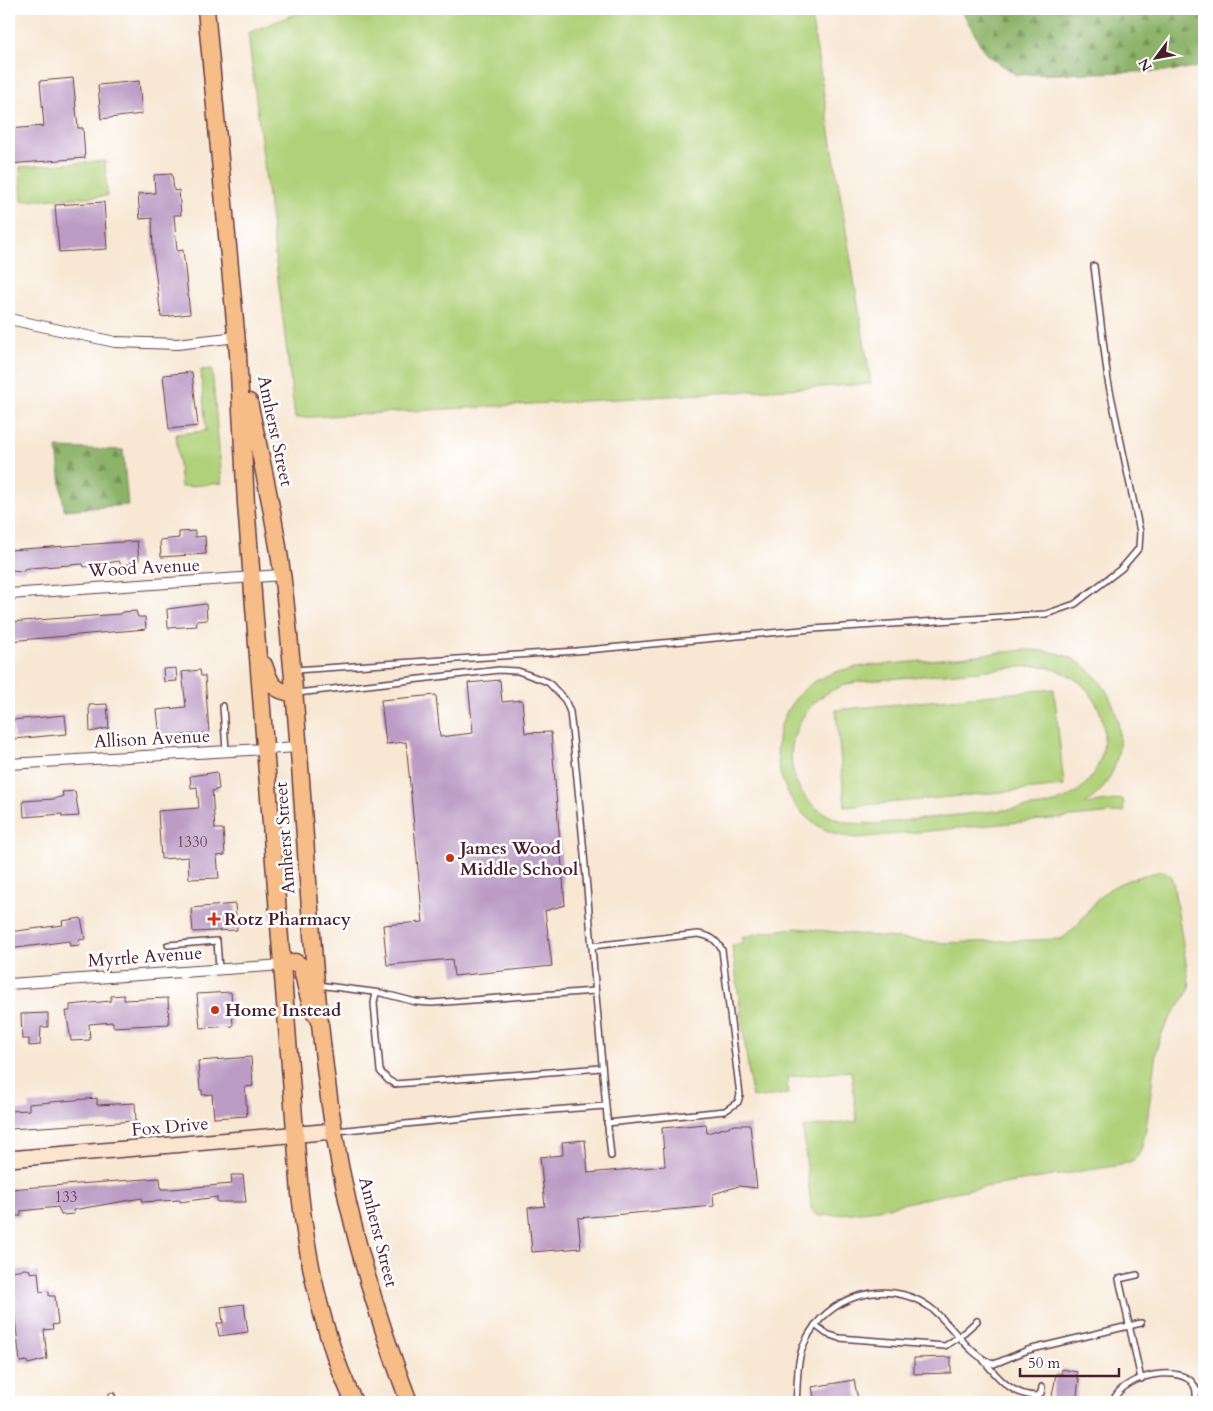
<svg xmlns="http://www.w3.org/2000/svg" width="1213" height="1411" viewBox="0 0 1213 1411" font-family="Cardo,serif">
<defs>
<pattern id="forest-firs" width="22" height="20" patternUnits="userSpaceOnUse" patternTransform="scale(1.25)"><rect width="22" height="20" fill="#8cb369"/><path d="M5 1l3.5 6h-7zM16 11l3.5 6h-7z" fill="#749157"/></pattern>
</defs>
<rect width="100%" height="100%" fill="#fff"/>
<filter id="ink" filterUnits="userSpaceOnUse"><feTurbulence type="fractalNoise" baseFrequency=".02" numOctaves="2"/><feDisplacementMap in="SourceGraphic" scale="10" xChannelSelector="R" yChannelSelector="G"/><feConvolveMatrix kernelMatrix="1 2 1 2 8 2 1 2 1" color-interpolation-filters="sRGB"/></filter>
<filter id="wash" filterUnits="userSpaceOnUse"><feTurbulence type="fractalNoise" baseFrequency=".0096" numOctaves="4" result="noise"/><feDisplacementMap in="SourceGraphic" scale="20" xChannelSelector="R" yChannelSelector="G"/><feGaussianBlur stdDeviation="1.12" result="paint"/><feColorMatrix in="noise" values="0 0 0 0 0 0 0 0 0 0 0 0 0 0 0 0 0 1.4 0 .05"/><feComposite in="paint" operator="in"/></filter>
<g filter="url(#wash)">
<rect width="100%" height="100%" fill="#f7e7d3"/>
<g fill="#b0d179" stroke="#7d7852" fill-rule="evenodd">
<path d="M308,9H810L871,384L295,418L248,33Z"/>
<path d="M105,161L107,196L22,201L20,167Z"/>
<path d="M212,369L222,483L181,487L176,434L206,431L201,370Z"/>
<path d="M1024,650C1044,650 1063,652 1080,663C1128,696 1135,770 1085,804L1123,799L1124,812L857,838C826,836 799,818 786,789C766,746 781,694 828,675C851,665 878,665 903,663C943,659 984,654 1024,650ZM1032,666C1123,668 1130,793 1041,806C1001,810 960,815 920,819C894,821 865,828 840,820C766,797 780,695 857,682Z"/>
<path d="M1054,689L1064,786L845,807L836,710Z"/>
<path d="M1164,871L1170,875L1173,882L1190,988C1179,1008 1167,1018 1159,1041C1151,1065 1149,1144 1137,1157C1133,1162 1125,1163 1120,1165L960,1191L870,1211L820,1216L814,1213L811,1208L803,1128L857,1121L851,1071L787,1077L788,1094L752,1098L732,945L742,944V938L764,932L796,928L945,943L1061,939C1079,928 1088,908 1103,894C1118,881 1145,874 1164,871Z"/>
</g>
<g fill="url(#forest-firs)" stroke="#6b694a">
<path d="M961,9H1204V66L1172,71L1016,75L985,53Z"/>
<path d="M57,448L123,450L128,505L64,510Z"/>
</g>
<g id="blocks">
<g fill="#bc9cc5">
<path d="M73,78L78,128H83L85,158L9,164V129L44,126L40,81Z"/>
<path d="M139,81L142,114L101,119L98,85Z"/>
<path d="M172,174L174,191L179,190L181,215H174L177,251L183,250L190,314L161,317L153,254L152,218L140,219L138,194L155,193L154,175Z"/>
<path d="M104,202L107,249L59,252L55,205Z"/>
<path d="M192,372L198,426L169,429L163,375Z"/>
<path d="M195,531V537L205,536L206,554L161,557L160,540L179,538V532Z"/>
<path d="M137,541L139,560L131,561V564L121,565L119,561L84,567L83,564L30,568L24,569V571L9,570V550Z"/>
<path d="M206,604L207,620L196,621L197,626L168,628L167,609Z"/>
<path d="M136,611L138,617H145L146,629L9,641V622L120,614L122,612Z"/>
<path d="M176,668L177,681L164,682L163,669Z"/>
<path d="M200,670L201,676H205L209,733L160,737L157,710L186,707L182,672Z"/>
<path d="M500,680L502,702L522,700L525,733L551,732L565,905L545,911L552,966L454,976L452,959L387,965L383,925L423,922L406,742L386,744L381,700L436,695L440,737L473,733L468,683Z"/>
<path d="M107,704L109,728L90,732L89,705Z"/>
<path d="M65,715L67,734L14,739L12,720Z"/>
<path d="M217,772L219,789L212,791L215,829H223L225,855L217,856L219,878L189,879L188,857L161,859L158,811L199,808L197,787L191,788L190,776Z"/>
<path d="M75,791L79,816L62,817V814L24,817L23,801L54,799L63,796L62,792Z"/>
<path d="M235,904L237,930L193,932L191,908Z"/>
<path d="M81,918L85,939L79,940L80,945L70,946L69,941L9,949V932L63,925L62,921Z"/>
<path d="M231,992L233,1026L200,1028L197,994Z"/>
<path d="M124,995V1000L168,998L169,1024L113,1027V1022L89,1024L90,1040L71,1041L66,1011H70V1005L111,1001V996Z"/>
<path d="M48,1013V1027H41L40,1045L29,1046V1039H22L21,1014Z"/>
<path d="M251,1057L253,1086L245,1087L247,1116L214,1118L212,1094L202,1095V1090H200L198,1061Z"/>
<path d="M97,1098V1105L135,1103L136,1121L9,1129V1111L29,1110V1104Z"/>
<path d="M706,1124L707,1133L735,1125H750L757,1188L739,1186L713,1194L714,1206L578,1218L581,1248L532,1252L528,1208L545,1206L540,1157L563,1155L562,1142L585,1140L588,1173L665,1166L662,1128Z"/>
<path d="M231,1175H243L246,1202H217V1197L180,1202V1200L142,1202V1198L73,1210L74,1214L61,1215L58,1207L21,1211V1216H9V1189L160,1178L161,1189H171L232,1184Z"/>
<path d="M25,1269L30,1270V1273L38,1272L40,1292L49,1291V1296H55L58,1324L52,1325L53,1329L44,1330L47,1359L28,1364L27,1361L20,1362L10,1275H12L11,1271Z"/>
<path d="M244,1304L248,1332L219,1336L217,1323H223L221,1307Z"/>
<path d="M951,1357V1373L914,1374V1358Z"/>
<path d="M1062,1369L1077,1372V1378L1079,1379L1076,1402H1051L1056,1374L1061,1375Z"/>
<path d="M854,1380L858,1399L815,1402L812,1387Z"/>
</g>
</g>
</g>
<g filter="url(#ink)">
<use href="#blocks" fill-opacity="0" stroke="#643d44" stroke-width="1"/>
<g fill="none" stroke-linecap="round" stroke-linejoin="round">
<defs>
<g id="service">
<path d="M295,670L576,651L813,629L1046,614L1075,604L1122,568L1139,548L1140,532L1108,381L1094,266"/>
<path d="M297,693L499,670L518,671L548,682L565,700L570,712C587,860 595,1008 611,1156"/>
<path d="M223,706L226,751"/>
<path d="M168,945L217,941L219,969"/>
<path d="M592,946L698,934C710,936 716,939 722,950L740,1095L738,1102L725,1111L607,1123"/>
<path d="M318,985L381,993L416,1002L432,1003L595,991"/>
<path d="M376,993L374,1003L380,1071L388,1080L395,1084L601,1068"/>
<path d="M337,1131L513,1113L605,1106"/>
<path d="M1137,1275L1119,1279L1141,1379"/>
<path d="M815,1325L827,1334L839,1338L945,1346L960,1336L977,1321"/>
<path d="M984,1361C998,1378 1013,1396 1037,1396L1041,1393L1042,1387"/>
<path d="M1196,1392L1204,1390"/>
<path d="M112,1396L113,1402"/>
<path d="M796,1402C798,1383 796,1360 805,1342C826,1296 886,1277 928,1306C949,1320 970,1358 994,1364L1028,1350L1141,1323"/>
<path d="M1113,1402C1121,1371 1207,1358 1195,1402"/>
</g>
<g id="minor">
<path d="M9,319L115,342L177,344L237,337"/>
<path d="M9,594L282,575"/>
<path d="M9,764L298,747"/>
<path d="M9,984L283,965"/>
</g>
<path id="secondary" d="M9,1159L334,1131"/>
<g id="primary">
<path d="M206,9L238,354L246,504L300,1194C308,1266 323,1337 354,1402"/>
<path d="M249,402C263,467 278,532 285,598C306,776 306,955 334,1132C349,1224 376,1315 409,1402"/>
<path d="M264,665C270,683 274,692 294,693"/>
<path d="M283,965L295,962L301,966L308,995L314,1013"/>
</g>
</defs>
<use href="#service" stroke="#643d44" stroke-width="8"/>
<use href="#minor" stroke="#643d44" stroke-width="12"/>
<use href="#secondary" stroke="#643d44" stroke-width="18"/>
<use href="#primary" stroke="#643d44" stroke-width="19"/>
<use href="#service" stroke="#fff" stroke-width="5"/>
<use href="#minor" stroke="#fff" stroke-width="10"/>
<use href="#secondary" stroke="#fce5cf" stroke-width="15"/>
<use href="#primary" stroke="#f7bd88" stroke-width="16"/>
</g>
</g>
<g fill="#c8321e" stroke="#fff" stroke-width="2">
<circle cx="450" cy="858" r="5"/>
<path d="M211.5 911.5h5v5h5v5h-5v5h-5v-5h-5v-5h5z"/>
<circle cx="215" cy="1010" r="5"/>
</g>
<g text-anchor="middle" dominant-baseline="central" stroke-width="5" stroke-linejoin="round" paint-order="stroke">
<g font-size="15" fill="#663e52">
<text x="192" y="842">1330</text>
<text x="66" y="1197">133</text>
</g>
<g font-size="18" fill="#4a1f2b" stroke="#fff">
<text transform="translate(275 431) rotate(78)">Amherst Street</text>
<text transform="translate(144 568) rotate(-3)">Wood Avenue</text>
<text transform="translate(152 739) rotate(-3)">Allison Avenue</text>
<text transform="translate(285 838) rotate(-94)">Amherst Street</text>
<text transform="translate(145 957) rotate(-4)">Myrtle Avenue</text>
<text transform="translate(170 1127) rotate(-5)">Fox Drive</text>
<text transform="translate(378 1232) rotate(76)">Amherst Street</text>
</g>
<g font-size="18" font-weight="bold" fill="#4a1f2b" stroke="#fff" text-anchor="start">
<text x="460" y="848">James Wood<tspan x="460" dy="21">Middle School</tspan></text>
<text x="224" y="919">Rotz Pharmacy</text>
<text x="225" y="1010">Home Instead</text>
</g>
</g>
<rect width="1213" height="1411" fill="none" stroke="#fff" stroke-width="30"/>
<g transform="translate(1156 58) rotate(238)" stroke="#ffffff" stroke-width="4" paint-order="stroke">
<path d="M0-4L9 19L0 12L-9 19Z" fill="#4a1f2b"/>
<text y="-8" font-size="14" font-weight="bold" text-anchor="middle" fill="#4a1f2b">N</text>
</g>
<path d="M1020 1368v8h99v-8" fill="none" stroke="#4a1f2b" stroke-width="2.5"/>
<text x="1028" y="1368" font-size="15" fill="#4a1f2b" stroke="#ffffff" stroke-width="4" paint-order="stroke">50 m</text>
</svg>
